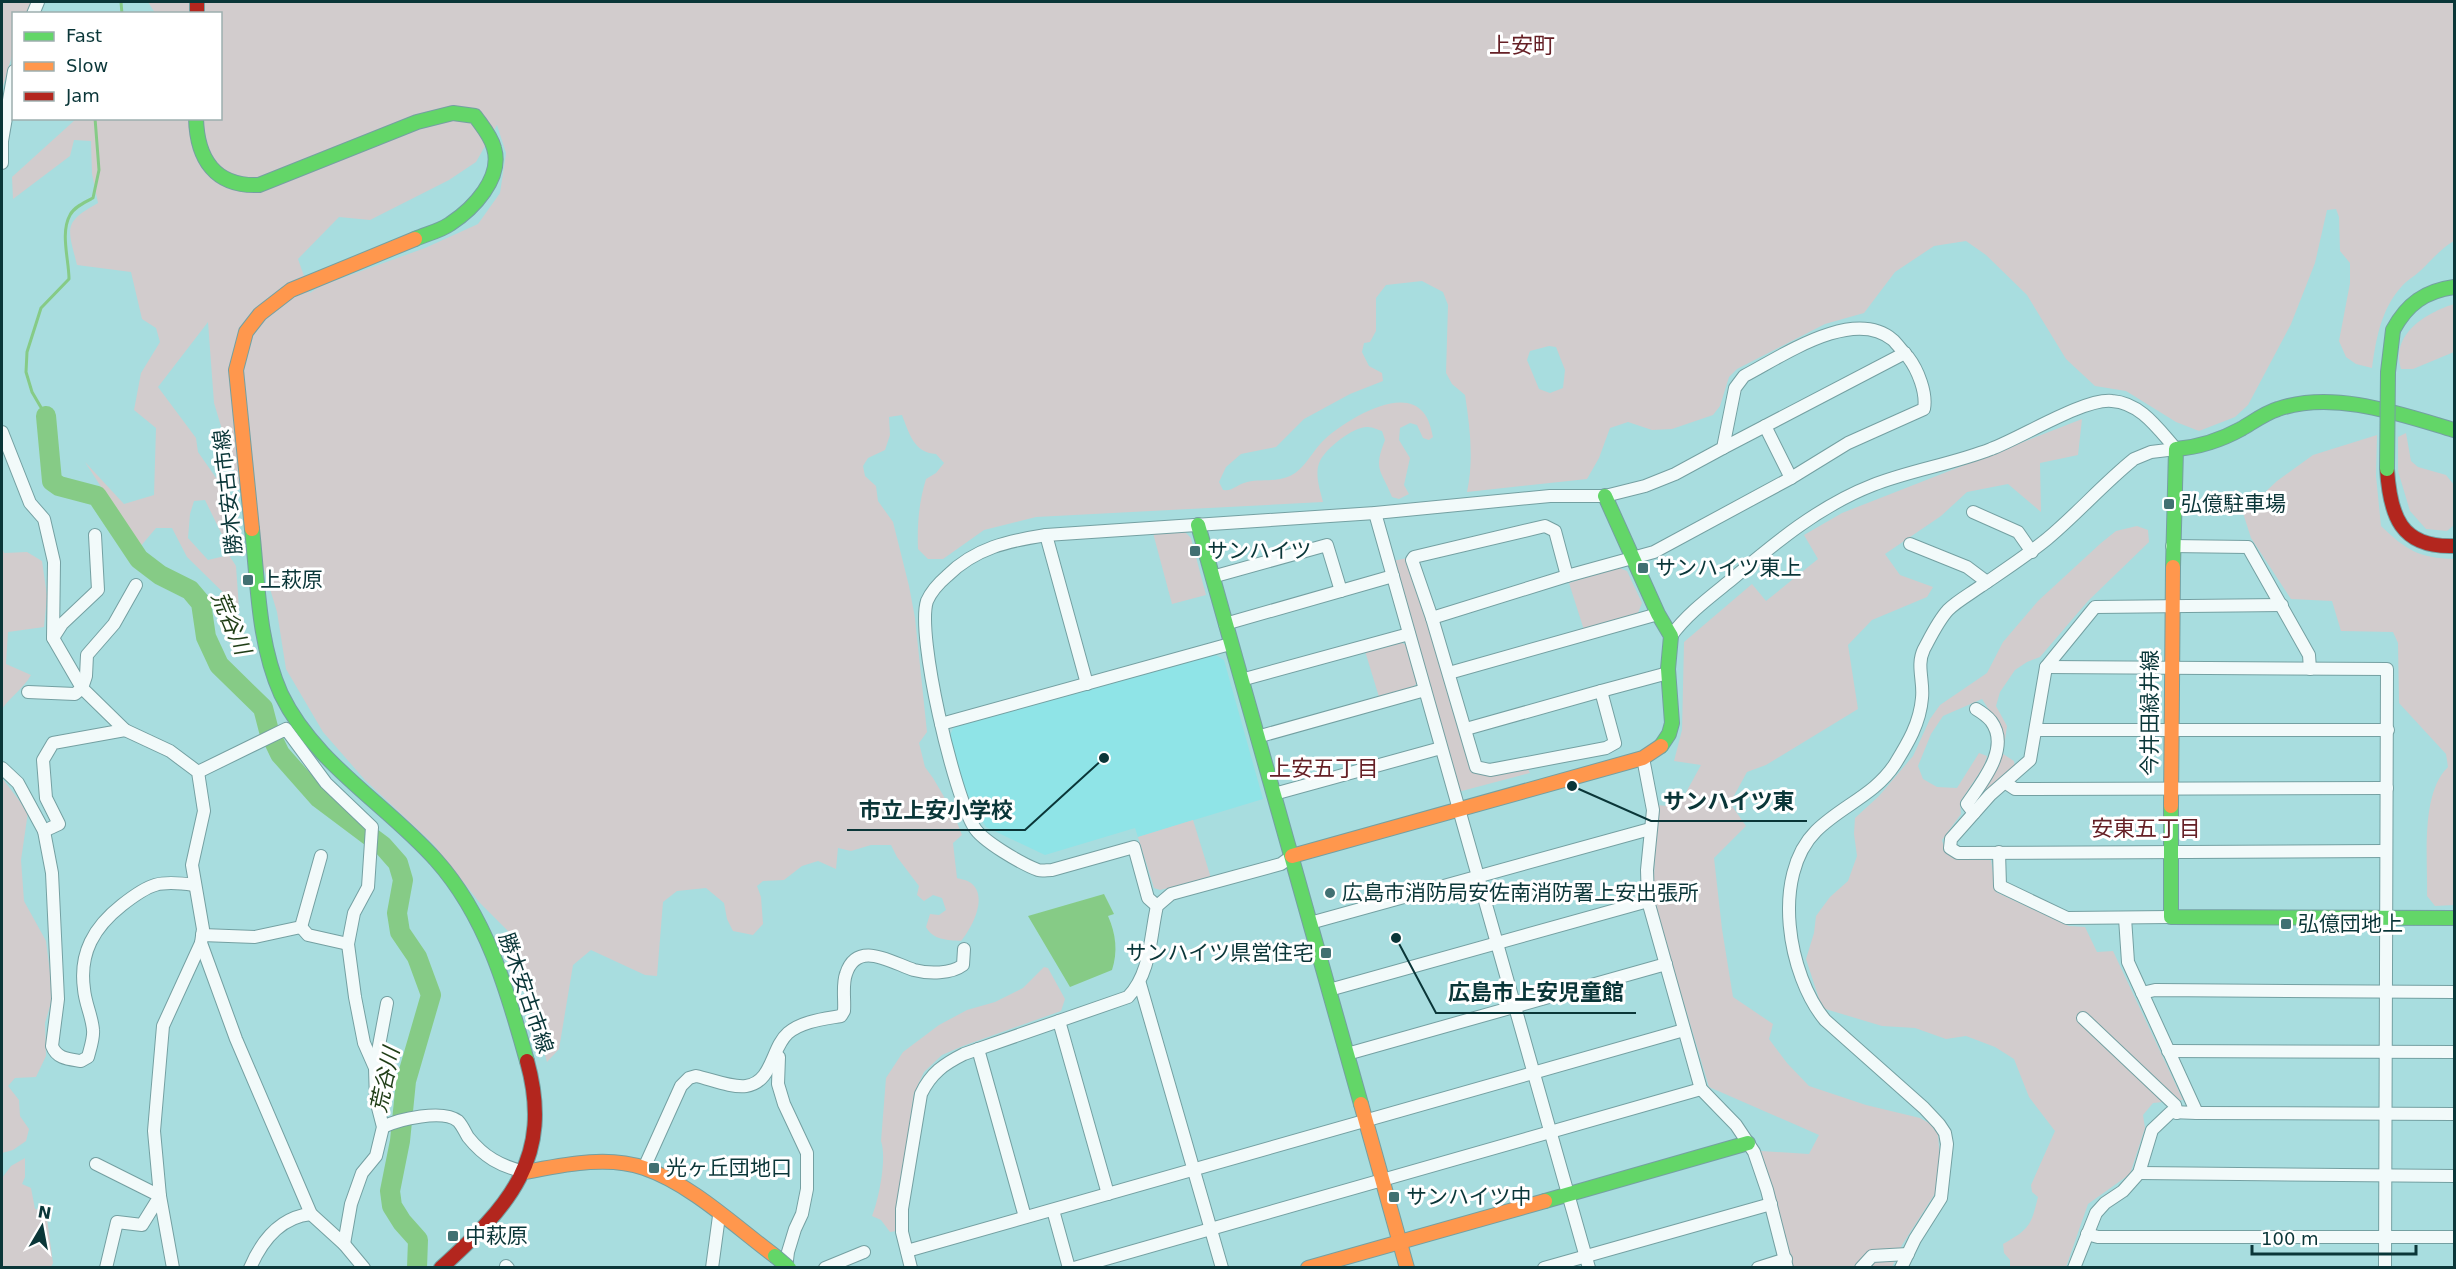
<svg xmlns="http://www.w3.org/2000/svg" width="2456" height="1269" viewBox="0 0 2456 1269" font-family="'DejaVu Sans','Noto Sans JP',sans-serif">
<rect width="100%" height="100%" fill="#a8dddf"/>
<path fill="#8fe4e7" d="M1214,654L1224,660L1263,799L1138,837L1135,828L1045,855L986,827L970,801L962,781L950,735L954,727Z"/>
<g fill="#d2cccd" fill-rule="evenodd">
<path d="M2,2H33L28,13L14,14L13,52L2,90Z"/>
<path d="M148,2H2454V241C2440,249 2432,260 2420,271C2414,277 2407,280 2402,286C2381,309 2376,339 2372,368L2356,364L2346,357L2339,341L2350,283V263L2340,251L2339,217L2336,209L2327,210L2315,263L2291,324L2248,405L2235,417L2199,431L2176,422L2126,391L2095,386L2066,359L2027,295L1986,255L1966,241L1934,246L1895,272L1864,313L1825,324L1737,369L1729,377L1720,406L1713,415L1672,429L1652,430L1628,422L1610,428L1599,458L1587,479L1467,492C1474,459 1470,428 1465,395L1452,384L1446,373L1448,305L1443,292L1422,281L1386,285L1376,298V331L1370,342L1364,343L1362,352L1369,366L1382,373L1383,381L1350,394L1304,419L1276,447L1241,454L1226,467L1219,482L1223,490C1233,491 1235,486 1244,483C1258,478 1275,483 1290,476C1305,469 1312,451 1325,439C1343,422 1401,385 1423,412C1429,419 1431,428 1433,437L1429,440L1423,438L1417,425L1410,423L1400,428L1399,440L1410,458L1404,485L1409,494L1399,499L1392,497C1381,469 1373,471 1385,440L1382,431C1378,430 1373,427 1368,427C1354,426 1326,448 1320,461C1314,473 1320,490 1323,502L1036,517L984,530L943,559H928L918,549C917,524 919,502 926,479L936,473L944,463L936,454C914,453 909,433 902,415L889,417L890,435L885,450L868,458L863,466L865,476L876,486L878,501L893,522L909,586L915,618L927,732L919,743L925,767L933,778L953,812L962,835L953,843L957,878C960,879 967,880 971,883C989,897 971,929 961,941C947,940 933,940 926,927L930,914L939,915L946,910L942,898L933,895L924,901L917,895L919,886L897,857L891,845H871L851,851L838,848L836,869L818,861L802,866L784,880L763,881L757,886L761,897L763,924L753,935L733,931L727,919L724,903L706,888L677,891L663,902L657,976L645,975L591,950L573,965L559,1049L547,1062L533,1014L514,937L479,902L433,844L365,780L323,732L286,669L277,612L214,403L208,322L158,387L196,438L198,452L228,495L232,523L226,526L228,547L205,500L194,501L190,514L188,538L208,560L229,555L236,566L239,608L187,557L172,528H156L140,547L85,462L124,504L154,495L156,428L134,410L141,373L160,342L156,328L142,319L131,272L77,265C68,228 62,223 98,203L92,174L91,141L74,140L70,156L13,199L12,177L76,119L220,118V14L155,13ZM497,125L506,153L500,193L478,224L425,248L320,286L310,293L298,259L339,217L370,220L449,180L476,162ZM1549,346L1556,347L1565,370L1563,388L1550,393L1539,389L1527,360L1530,351Z"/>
<path d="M2454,304V352L2413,369H2401C2390,334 2426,313 2454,304Z"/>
<path d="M2082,419L2078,455L2040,463L2041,512L2008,484L1967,492L1941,516L1885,554L1900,575L1933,587L1927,597L1872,620L1848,645L1858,709L1766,765L1747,772L1730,803L1746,826L1714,858L1722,929L1733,997L1773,1024L1769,1039L1787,1063L1809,1086L1866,1105L1920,1118L1929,1123L1938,1133L1940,1162L1936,1192L1902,1245L1892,1267H1790L1761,1151L1809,1154L1819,1135L1709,1087L1653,900L1657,805L1678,807L1701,765L1674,761L1682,730L1684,642L1752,584L1766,601L1818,559L1804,535L1842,513Z"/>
<path d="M2406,433L2411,461L2418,467L2446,475L2454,485V525L2447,531L2426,529L2410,511L2398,471V437Z"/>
<path d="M2377,435L2376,476L2381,526C2406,550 2419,558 2454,559V905L2435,906L2427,896C2428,859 2420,794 2448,767L2446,754L2399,703L2398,643L2393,632L2341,631L2332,601L2291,599L2251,538L2243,513L2277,481L2313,455Z"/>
<path d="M2137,526L2148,530L2149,542L2088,601L2040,657L2027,662L2015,670L2000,692L1996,706L2007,726L2003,754L2014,761L2015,768L1986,790L1983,785L2002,730L1982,699L1943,716L1931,734L1918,766L1923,779L1937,787L1957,788L1979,753L1987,756L1984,766L1960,802L1961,814L1942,840C1948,865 1970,859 1991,860L1996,892L2069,926L2085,927L2097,952L2113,951L2183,1100L2153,1103L2143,1115L2145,1128L2130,1174L2088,1204L2066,1267H2010V1260L2004,1253L2003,1244C2029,1229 2031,1226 2038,1197L2032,1192L2031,1185L2055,1131L2029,1097L2014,1059L1995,1047L1966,1036L1946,1039L1915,1028L1882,1026L1822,1008L1806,959L1814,933L1816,916L1830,897L1848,881L1857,856L1854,834L1855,818L1879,796L1913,756L1930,719L1940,705L1987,673L2003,642L2038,601L2101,543L2116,531Z"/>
<path d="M1185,532L1191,538L1206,595L1172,604L1153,533Z"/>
<path d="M2,548L4,553L27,552L42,561L47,596L44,627L8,632L6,664L31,675C24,688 10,697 2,709Z"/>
<path d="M1407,558L1472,769L1526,765L1530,773L1458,792L1393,561Z"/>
<path d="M1617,567L1627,571L1642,603L1638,613L1584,630L1569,583Z"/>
<path d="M1400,642L1406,645L1417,682L1414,687L1379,697L1365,651Z"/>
<path d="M2,778L28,812L21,860L24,901L46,941L53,996L45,1023L46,1056L36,1077L15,1078L8,1086L19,1100L20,1116L29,1129L26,1141L13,1150L2,1153Z"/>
<path d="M1193,820L1211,878L1160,890L1154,888L1138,837Z"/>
<path d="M1044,967L1048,968L1065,999L1061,1011L963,1046L942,1055L924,1072L914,1093L897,1209V1231L890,1232L881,1220L872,1216C879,1199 887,1158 881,1141L886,1078L903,1052L939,1025L967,1010L995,1002L1023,988Z"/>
<path d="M25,1158V1177L22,1184L31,1188L35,1209L46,1211L53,1263L51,1267H2V1178L11,1166Z"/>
</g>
<path fill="#86cb86" d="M1104,894L1114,914L1108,916C1116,934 1118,952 1112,970L1070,987L1028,916Z"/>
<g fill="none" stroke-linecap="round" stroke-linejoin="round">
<g stroke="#86cb86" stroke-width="3">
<path d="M121,2L122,14"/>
<path d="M46,416L32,392L26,372L27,352L41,308L69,279C69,260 60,233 70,215C74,207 85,202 93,198L99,170L95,118"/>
</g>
<path stroke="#86cb86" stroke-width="20" d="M46,416L52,481L59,486L97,496L139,559L160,575L190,590L201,603L206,637L219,665L263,708L269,731L280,754L319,798L383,846L398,863L403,880L397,913L400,932L417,957L431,995L406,1081L400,1141L390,1191L392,1206L402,1222L418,1240L417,1268"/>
<defs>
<g id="street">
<path d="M33,14L38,2"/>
<path d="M2,163V141L14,71"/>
<path d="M1765,426L1791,478"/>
<path d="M2,432L30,503L44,519L54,562L53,638L82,688L125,730L170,751L198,772L204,811L192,865L203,929L201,943L163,1026L154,1131L160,1196L173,1268"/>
<path d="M1723,448L1905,353"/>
<path d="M1973,512L2018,532L2032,552"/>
<path d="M1375,513L1589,1268"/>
<path d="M1046,535L1087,684"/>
<path d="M1910,544L1967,567L1987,582"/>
<path d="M2172,546L2248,547L2309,655L2310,669"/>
<path d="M1212,577L1327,545L1341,591"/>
<path d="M2282,605L2095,607L2046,667L2030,760L1990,795L1951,839L1950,848L1958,853L2386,851"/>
<path d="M1432,618L1567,576"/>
<path d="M1225,624L1393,576"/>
<path d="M1671,636C1687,614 1710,597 1731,580C1775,543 1819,506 1873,485C1911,470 1953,464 1991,449C2021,438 2084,398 2112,401C2141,403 2158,429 2176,449"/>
<path d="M53,638L62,624L98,590L95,535"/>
<path d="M2046,667L2387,669L2385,1268"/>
<path d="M1449,673L1658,614"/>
<path d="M1241,680L1409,634"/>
<path d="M28,692L75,694L82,688L86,676L87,655L114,624L136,585"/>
<path d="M941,724L1230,644"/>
<path d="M1466,729L1601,691"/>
<path d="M2037,730H2388"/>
<path d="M1257,737L1425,690"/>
<path d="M1643,758L1653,810L1647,870L1648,901L1701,1089L1736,1125L1754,1152L1767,1190L1787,1268"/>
<path d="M2,768L18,783L44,831L52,873L58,999L52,1046C57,1059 69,1059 81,1061L88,1057C90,1049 94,1038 93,1030C92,1016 85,1003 84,989C79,953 94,927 122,905C150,883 159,880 194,885"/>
<path d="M198,772L286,729L326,783L372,827L368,887L354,913L348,944L355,997L364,1043L375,1068L376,1100L383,1127L376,1156L362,1173L351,1204L344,1244"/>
<path d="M2006,783L2015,789L2387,788"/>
<path d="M1274,794L1441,748"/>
<path d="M1974,813L1967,804C1982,782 2011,748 1991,721C1987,716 1981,712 1976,709"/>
<path d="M44,831L59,824L46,798L43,760L53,743L125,730"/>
<path d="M1999,852L2000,886L2067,918L2171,917"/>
<path d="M1157,906L1148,898L1134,847L1052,870C1047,870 1042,871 1038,870C1022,864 982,841 974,827C954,795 916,635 927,601C931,592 940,582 947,576C975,548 1008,541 1046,535L1375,513L1550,496H1605L1645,486L1675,474L1723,448L1735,388L1744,376C1781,357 1853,306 1893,340C1898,345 1903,352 1908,357C1918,370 1927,393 1924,409L1848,443L1791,478L1654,552L1567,576L1555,531L1545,526L1414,557L1412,560L1432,618L1476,767L1490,770L1606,748L1615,743L1601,691L1668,673"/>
<path d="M1310,923L1650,829"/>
<path d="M301,927L321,856"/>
<path d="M202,935L255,937L301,927L308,935L348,944"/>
<path d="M201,943L236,1039L311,1214L344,1244L364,1268"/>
<path d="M1140,984L1222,1268"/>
<path d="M1329,990L1648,901"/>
<path d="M2142,993L2155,990L2454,992"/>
<path d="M2083,1018L2175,1105L2177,1113"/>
<path d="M1059,1021L1108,1194"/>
<path d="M978,1049L1025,1217"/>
<path d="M2168,1051L2454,1052"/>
<path d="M1347,1054L1666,964"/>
<path d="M776,1055L779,1057L778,1084L784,1104L807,1153V1189L802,1214L795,1229L788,1252L786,1268"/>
<path d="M375,1067L387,1003"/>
<path d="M2197,1113L2454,1114"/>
<path d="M383,1127C399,1119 443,1109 458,1121C462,1125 465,1132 468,1137C484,1157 500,1166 525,1172"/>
<path d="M96,1164L160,1196L142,1225L117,1222L106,1268"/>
<path d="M644,1168L681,1086L689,1078L696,1076C710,1079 732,1088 746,1086C773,1082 771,1048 788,1033C802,1021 824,1019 841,1016L844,1011C845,1000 842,985 846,974C857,939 892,963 914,970C929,974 951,974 963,965L964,949"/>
<path d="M2139,1173L2454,1176"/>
<path d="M1053,1210L1069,1268"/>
<path d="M2087,1234L2098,1237H2454"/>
<path d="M907,1251L1684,1030"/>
<path d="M506,1266L508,1268"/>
<path d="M250,1268C262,1240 281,1217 311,1214"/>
<path d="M712,1268L719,1216"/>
<path d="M825,1268L864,1252"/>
<path d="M911,1268L902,1232V1209L921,1094C931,1073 944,1064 964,1054L1128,997C1151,973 1150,937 1157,906L1171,894L1281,864L1292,856"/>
<path d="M1074,1268L1701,1089"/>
<path d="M1544,1268L1771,1204"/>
<path d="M1758,1268L1786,1259"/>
<path d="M1861,1268L1872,1256L1908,1254"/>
<path d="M1901,1268L1915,1239L1941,1198L1947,1144L1945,1133L1939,1124L1924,1108L1825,1020C1788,975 1771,876 1816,831C1841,806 1875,795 1895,764C1908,743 1920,723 1922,698C1924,681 1916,665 1924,649C1931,636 1938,621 1948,610C1957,601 1970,594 1981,586C2003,571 2026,556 2047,539C2077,514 2103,484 2134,459L2151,452L2176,449"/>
<path d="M2074,1268L2096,1213L2105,1203L2123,1191L2139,1173L2152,1130L2171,1112L2197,1113L2128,962L2125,918"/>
</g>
<g id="fast">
<path d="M196,118C197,159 215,187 259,185L417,122L453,113L475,116C482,126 491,136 494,148C503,178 473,209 450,224C440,231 426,234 415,239"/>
<path d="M2393,330C2407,304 2425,291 2454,287"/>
<path d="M1605,496L1658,614L1671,636L1668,669L1672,723L1669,734L1661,746"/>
<path d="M1198,525L1361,1104"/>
<path d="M252,529C258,583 258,643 281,694C314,763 386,804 436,860C486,916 507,989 527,1061"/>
<path d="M2173,567L2176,449C2200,447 2221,440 2241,429C2253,422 2265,413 2278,409C2334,390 2400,414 2454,430"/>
<path d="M2171,806V917L2454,918"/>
<path d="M1545,1201L1748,1143"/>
</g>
<g id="slow">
<path d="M252,529L236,370L246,332L260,314L291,290L415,239"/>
<path d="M2171,806L2173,567"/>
<path d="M1292,856L1643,758L1661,746"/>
<path d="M1361,1104L1407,1268"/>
<path d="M525,1172C563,1165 607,1155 644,1168C691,1184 736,1227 775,1256"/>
<path d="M1308,1268L1545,1201"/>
</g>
<g id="jam">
<path d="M197,2V14"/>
<path d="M2387,469C2390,515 2400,548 2454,546"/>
<path d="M441,1268C509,1206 554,1158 527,1061"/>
</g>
</defs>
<use href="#street" stroke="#74a0a2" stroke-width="14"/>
<use href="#fast" stroke="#74a0a2" stroke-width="16"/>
<use href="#slow" stroke="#74a0a2" stroke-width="16"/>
<use href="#jam" stroke="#74a0a2" stroke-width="16"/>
<use href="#street" stroke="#f2fafa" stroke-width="12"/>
<use href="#fast" stroke="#63d668" stroke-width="14"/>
<use href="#slow" stroke="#ff974d" stroke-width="14"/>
<use href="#jam" stroke="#b3261e" stroke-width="14"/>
<defs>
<g id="fast-bridge">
<path d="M2387,469L2388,372L2393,330"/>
<path d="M775,1256L789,1268"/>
</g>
</defs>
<use href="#fast-bridge" stroke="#74a0a2" stroke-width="16" stroke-linecap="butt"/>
<use href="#fast-bridge" stroke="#63d668" stroke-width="14"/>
</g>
<g fill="#417072" stroke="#fff" stroke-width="2">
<rect x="2163" y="498" width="12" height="12" rx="3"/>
<rect x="1189" y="545" width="12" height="12" rx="3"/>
<rect x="1637" y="562" width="12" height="12" rx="3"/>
<rect x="242" y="574" width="12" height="12" rx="3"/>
<circle cx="1330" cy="893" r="6"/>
<rect x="2280" y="918" width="12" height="12" rx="3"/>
<rect x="1320" y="947" width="12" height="12" rx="3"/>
<rect x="648" y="1162" width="12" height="12" rx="3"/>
<rect x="1388" y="1191" width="12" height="12" rx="3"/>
<rect x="447" y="1230" width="12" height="12" rx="3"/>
</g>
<g text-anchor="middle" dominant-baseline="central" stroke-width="6" stroke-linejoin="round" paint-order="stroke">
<g font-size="21" fill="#0a3638" stroke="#fff">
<text transform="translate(228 492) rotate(-96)">勝木安古市線</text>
<text transform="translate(2150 713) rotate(-90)">今井田緑井線</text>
<text transform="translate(526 993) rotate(71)">勝木安古市線</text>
</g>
<g font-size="21" fill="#0a3638" stroke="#fff" text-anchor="start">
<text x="2181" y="504">弘億駐車場</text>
<text x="1207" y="551">サンハイツ</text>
<text x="1655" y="568">サンハイツ東上</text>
<text x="260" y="580">上萩原</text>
<text x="1342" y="893">広島市消防局安佐南消防署上安出張所</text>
<text x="2298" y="924">弘億団地上</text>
<text x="1314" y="953" text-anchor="end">サンハイツ県営住宅</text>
<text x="666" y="1168">光ヶ丘団地口</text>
<text x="1406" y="1197">サンハイツ中</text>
<text x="465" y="1236">中萩原</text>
</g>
<g font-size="22" fill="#662026" stroke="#fff">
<text x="1522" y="45">上安町</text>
<text x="1324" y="768">上安五丁目</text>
<text x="2146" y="828">安東五丁目</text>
</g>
<g font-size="22" font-style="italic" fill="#1f3d16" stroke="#fff">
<text transform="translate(231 623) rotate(67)">荒谷川</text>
<text transform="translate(385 1080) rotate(-78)">荒谷川</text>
</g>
</g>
<path fill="none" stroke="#0a3638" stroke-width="2" d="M1572 786L1651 821H1807M1104 758L1025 830H847M1396 938L1436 1013H1636"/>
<g fill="#0a3638" stroke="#fff" stroke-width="2">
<circle cx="1572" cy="786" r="6"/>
<circle cx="1104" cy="758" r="6"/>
<circle cx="1396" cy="938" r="6"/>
</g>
<g font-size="22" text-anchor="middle" font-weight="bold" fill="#0a3638" stroke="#fff" stroke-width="6" stroke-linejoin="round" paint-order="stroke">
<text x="1729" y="809">サンハイツ東</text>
<text x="936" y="818">市立上安小学校</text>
<text x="1536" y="1000">広島市上安児童館</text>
</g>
<rect width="2456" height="1269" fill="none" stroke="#0a3638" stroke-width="6"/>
<rect x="12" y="12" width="210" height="108" fill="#ffffff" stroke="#9dafaf" stroke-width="1.5"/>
<rect x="24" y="32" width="30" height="9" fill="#63d668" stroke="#9dafaf" stroke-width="1.5"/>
<text x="66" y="42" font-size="18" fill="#0a3638">Fast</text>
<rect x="24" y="62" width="30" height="9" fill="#ff974d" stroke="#9dafaf" stroke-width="1.5"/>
<text x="66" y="72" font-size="18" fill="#0a3638">Slow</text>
<rect x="24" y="92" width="30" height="9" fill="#b3261e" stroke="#9dafaf" stroke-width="1.5"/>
<text x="66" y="102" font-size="18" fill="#0a3638">Jam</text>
<g transform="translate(42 1227) rotate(10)" stroke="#ffffff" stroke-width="4.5" paint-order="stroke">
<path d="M0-4.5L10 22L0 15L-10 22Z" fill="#0a3638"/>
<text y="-9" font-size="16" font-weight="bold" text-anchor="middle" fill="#0a3638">N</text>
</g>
<path d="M2252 1245v9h164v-9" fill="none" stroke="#0a3638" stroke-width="3"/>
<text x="2261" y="1245" font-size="18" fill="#0a3638" stroke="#ffffff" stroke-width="4.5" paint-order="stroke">100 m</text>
</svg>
